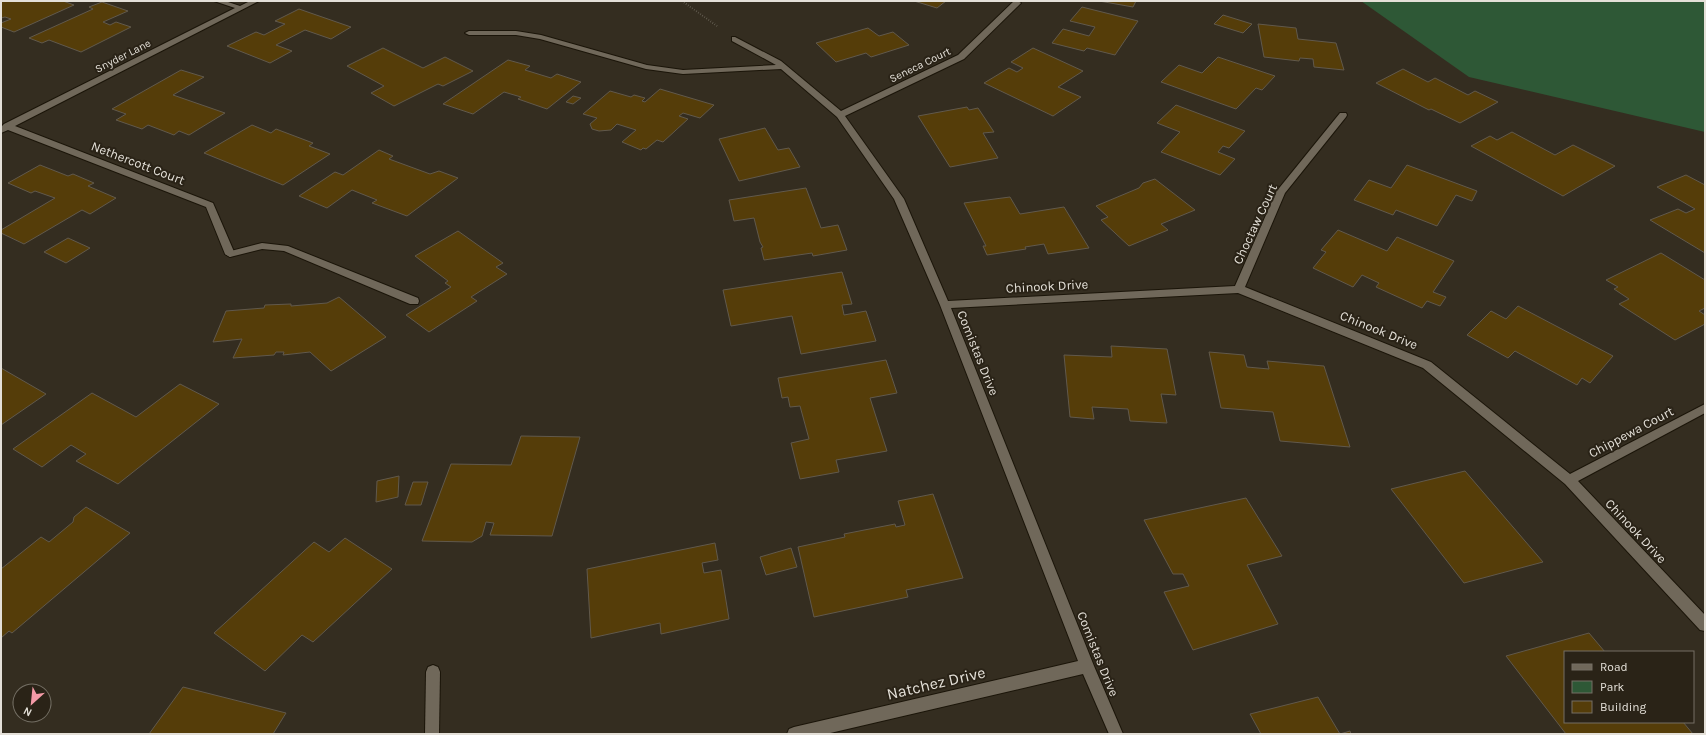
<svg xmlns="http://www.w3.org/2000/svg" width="1706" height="735" viewBox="0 0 1706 735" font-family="Karla,sans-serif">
<rect width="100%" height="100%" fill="#342d20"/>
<path fill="#2e5836" d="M1361,1H1705V132L1469,77Z"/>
<g fill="#553d09" stroke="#61594c">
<path d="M1,1H63L74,5L14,32L1,27V23L11,19L5,17L1,18Z"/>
<path d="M914,1H946L937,8Z"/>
<path d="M1099,1H1136L1133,7Z"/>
<path d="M102,2L128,11L103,22L110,25L116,22L131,27L81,52L49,40L42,43L29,38L93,9L89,7Z"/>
<path d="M1082,7L1138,21L1115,55L1087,48L1084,51L1052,43L1063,29L1089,36L1095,27L1070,21Z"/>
<path d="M299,9L351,27L331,39L305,30L276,45L292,51L270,63L227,46L256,32L264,35L285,24L275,21Z"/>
<path d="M1223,15L1252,24L1243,33L1214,24Z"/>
<path d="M1258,24L1296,28L1298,39L1336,43L1344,70L1314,67L1313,59L1300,58L1299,61L1264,57Z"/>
<path d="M868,28L879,36L893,32L909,45L871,57L866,53L836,62L816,43Z"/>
<path d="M383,48L423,68L445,57L473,71L443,86L438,84L394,106L371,93L384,86L347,66Z"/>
<path d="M1033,48L1083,71L1058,87L1081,97L1053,116L984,83L1009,68L1017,72L1023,68L1011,62Z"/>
<path d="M1218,57L1275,76L1262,90L1256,88L1236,109L1161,82L1179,65L1202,73Z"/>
<path d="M508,60L530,66L525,70L551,78L557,74L581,82L547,109L518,99L521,97L504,92L473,114L443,104Z"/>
<path d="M1403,69L1428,82L1435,78L1468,95L1475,91L1498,102L1460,123L1431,109L1429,110L1376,83Z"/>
<path d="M181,70L204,77L173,95L225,113L189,135L179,131L174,135L148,125L142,129L116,120L126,114L112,109Z"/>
<path d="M660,89L714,105L700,118L683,113L679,116L688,119L663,142L657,140L646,149L643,148L641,150L622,142L636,130L617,124L611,130L599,131L592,129L590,124L597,118L583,114L610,91L631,97L634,95L645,98L642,101L645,102Z"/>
<path d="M573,96L581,98L573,104L566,102Z"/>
<path d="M1176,105L1245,131L1229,148L1223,146L1218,152L1235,159L1220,175L1161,152L1180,132L1157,123Z"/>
<path d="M967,107L969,110L978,108L994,132L983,133L998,158L950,167L918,116Z"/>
<path d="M252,125L271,133L276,129L313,143L309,146L330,154L283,185L204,153Z"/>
<path d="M765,128L778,150L789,148L800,167L739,181L719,139Z"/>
<path d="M1512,132L1555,155L1573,145L1615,166L1563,196L1471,146L1490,136L1497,140Z"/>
<path d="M379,150L393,156L389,159L430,174L439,171L458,178L407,216L372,203L377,200L352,190L327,208L299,196L335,172L343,175Z"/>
<path d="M40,165L68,176L73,174L94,183L88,186L116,198L90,214L82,210L24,244L1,233V230L55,198L35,191L31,193L8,183Z"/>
<path d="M1407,165L1477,191L1472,201L1456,195L1437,226L1396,210L1393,215L1354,200L1369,180L1391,188Z"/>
<path d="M1686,175L1705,185V253L1650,220L1678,209L1686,213L1695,209L1657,187Z"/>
<path d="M1155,179L1195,210L1161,224L1168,230L1129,246L1101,220L1108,217L1096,206L1139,188L1143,183Z"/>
<path d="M806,188L821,228L838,225L847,250L813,256L812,253L764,260L761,248L763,247L760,242L754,218L734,221L729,200Z"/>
<path d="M1010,197L1020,214L1064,207L1089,248L1048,254L1044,244L1025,247L1026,249L987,255L983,246H986L964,203Z"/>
<path d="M1338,230L1387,251L1397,237L1454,261L1433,292L1446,297L1440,306L1427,301L1422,308L1376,287L1379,283L1362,275L1353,287L1313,268L1326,252L1321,250Z"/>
<path d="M458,231L503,263L496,267L507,274L471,297L477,301L429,332L406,315L451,287L445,283L448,281L415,256Z"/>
<path d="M68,238L90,248L66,263L44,252Z"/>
<path d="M1661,253L1705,280V308L1699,311L1705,315V324L1675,340L1619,304L1629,299L1614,289L1618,287L1606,280Z"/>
<path d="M842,272L852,304L842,305L844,315L866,311L876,341L801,354L792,316L731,326L723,290Z"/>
<path d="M339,297L386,337L331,371L310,352L283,355L284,352H276L274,355L233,358L242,339L213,342L226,311L264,308L265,305L291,304V306L327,303Z"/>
<path d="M1518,306L1613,356L1590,383L1582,378L1577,385L1515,351L1508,358L1467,335L1491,311L1506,319Z"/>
<path d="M1111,346L1167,349L1176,395L1161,394L1167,423L1130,421L1128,409L1092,407L1094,419L1070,417L1064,355L1112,357Z"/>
<path d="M1209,352L1244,355L1247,367L1269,369L1267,361L1324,366L1350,447L1280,441L1273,412L1221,408Z"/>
<path d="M886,360L897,393L870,398L887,451L836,460L839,472L800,479L791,443L809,439L800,406L790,407L788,397L782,398L778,378Z"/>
<path d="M1,368L46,394L1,425Z"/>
<path d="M180,384L219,404L118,484L76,461L86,454L71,445L42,467L13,449L92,393L136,417Z"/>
<path d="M521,436L580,437L552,536L490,535L494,523L486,522L482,536L472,542L422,541L451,464L511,465Z"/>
<path d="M1465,471L1543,562L1464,583L1391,489Z"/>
<path d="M399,476L398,497L376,502L377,481Z"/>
<path d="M413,482H428L421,505H405Z"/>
<path d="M933,494L963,578L906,590L908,597L814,617L798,547L845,537L844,534L895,524L896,527L905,525L898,501Z"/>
<path d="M1246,498L1282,556L1247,565L1278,624L1193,650L1164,592L1189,586L1183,574H1173L1144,520Z"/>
<path d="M86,507L130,533L12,633L9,631L1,638V569L41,537L49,542L73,522L74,517Z"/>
<path d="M345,538L392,569L313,642L302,635L265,671L214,633L314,542L329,552Z"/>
<path d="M715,543L718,560L702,563L704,573L721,570L729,619L661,634L660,623L591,638L587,569Z"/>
<path d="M791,548L797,567L766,575L760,557Z"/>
<path d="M1589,633L1605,652H1565V722H1683L1693,734H1566L1506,656Z"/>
<path d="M183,687L286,713L273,734H149Z"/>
<path d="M1318,697L1340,734L1350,731L1351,734H1261L1250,714Z"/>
</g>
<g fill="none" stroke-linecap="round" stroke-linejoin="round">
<defs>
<path id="service" d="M262,243L288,246L418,298L419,301L418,304H410L284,251L262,249L230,257L225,254L227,252Z"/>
<g id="minor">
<path d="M214,1H225L240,6L250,1H259L15,126L213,203L235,254L230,257L225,254L206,207L8,130L1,133V127L4,124L235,8Z"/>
<path d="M1014,1H1018L1021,3L964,59L845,116L904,199L948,301L1235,286L1276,192L1340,113H1346L1347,115L1346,117L1285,193L1245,287L1431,362L1570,474L1705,404V413L1578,481L1705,615V631L1700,630L1565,484L1423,368L1238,293L951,308L1094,666L1123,734H1109L1083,674L826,734H787L789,729L794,727L1078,661L940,305L894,199L837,117L781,69L683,74L646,69L540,39L516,35H469L465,33L469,31H516L541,35L647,65L683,70L776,65L732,41V37H735L781,61L841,111L958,55Z"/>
<path d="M433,665L438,667L440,672L439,734H425L426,672L428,667Z"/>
</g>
</defs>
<use href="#service" stroke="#1b1509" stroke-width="2"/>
<use href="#minor" stroke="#1b1509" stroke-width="2"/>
<path stroke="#787267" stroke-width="2" stroke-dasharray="0.5 2" stroke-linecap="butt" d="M682,1L717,26"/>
<use href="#service" fill="#70685a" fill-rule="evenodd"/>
<use href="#minor" fill="#70685a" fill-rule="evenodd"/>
</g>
<g text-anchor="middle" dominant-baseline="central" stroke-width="4" stroke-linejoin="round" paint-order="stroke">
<g font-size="11" fill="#e4e0d8" stroke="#2a2317">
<text transform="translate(123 56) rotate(-27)">Snyder Lane</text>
<text transform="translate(920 65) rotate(-26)">Seneca Court</text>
</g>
<g font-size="13" fill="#e4e0d8" stroke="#2a2317">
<text transform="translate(138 163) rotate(21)">Nethercott Court</text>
<text transform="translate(1255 224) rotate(-65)">Choctaw Court</text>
<text transform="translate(1047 286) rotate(-3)">Chinook Drive</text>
<text transform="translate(1379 330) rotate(22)">Chinook Drive</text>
<text transform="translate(978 353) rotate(68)">Comistas Drive</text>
<text transform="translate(1631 432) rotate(-28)">Chippewa Court</text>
<text transform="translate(1636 531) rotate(47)">Chinook Drive</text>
<text transform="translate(1098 654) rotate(68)">Comistas Drive</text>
</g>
<g font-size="16" fill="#e4e0d8" stroke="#2a2317">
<text transform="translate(936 683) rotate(-13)">Natchez Drive</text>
</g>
</g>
<rect width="1706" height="735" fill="none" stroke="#e4e0d8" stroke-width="4"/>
<rect x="1564" y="651" width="130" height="72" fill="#2a2317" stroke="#746f64"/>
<rect x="1572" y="664" width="20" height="6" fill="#70685a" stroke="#746f64"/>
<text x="1600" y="671" font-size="12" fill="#e4e0d8">Road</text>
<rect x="1572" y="681" width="20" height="12" fill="#2e5836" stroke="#746f64"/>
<text x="1600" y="691" font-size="12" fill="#e4e0d8">Park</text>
<rect x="1572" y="701" width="20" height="12" fill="#553d09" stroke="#746f64"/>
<text x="1600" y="711" font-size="12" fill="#e4e0d8">Building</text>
<g transform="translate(32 703) rotate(207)"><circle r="19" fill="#2a2317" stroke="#746f64"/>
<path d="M0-3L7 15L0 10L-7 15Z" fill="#f49aa7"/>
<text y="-6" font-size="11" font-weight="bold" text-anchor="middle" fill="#e4e0d8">N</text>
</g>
</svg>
